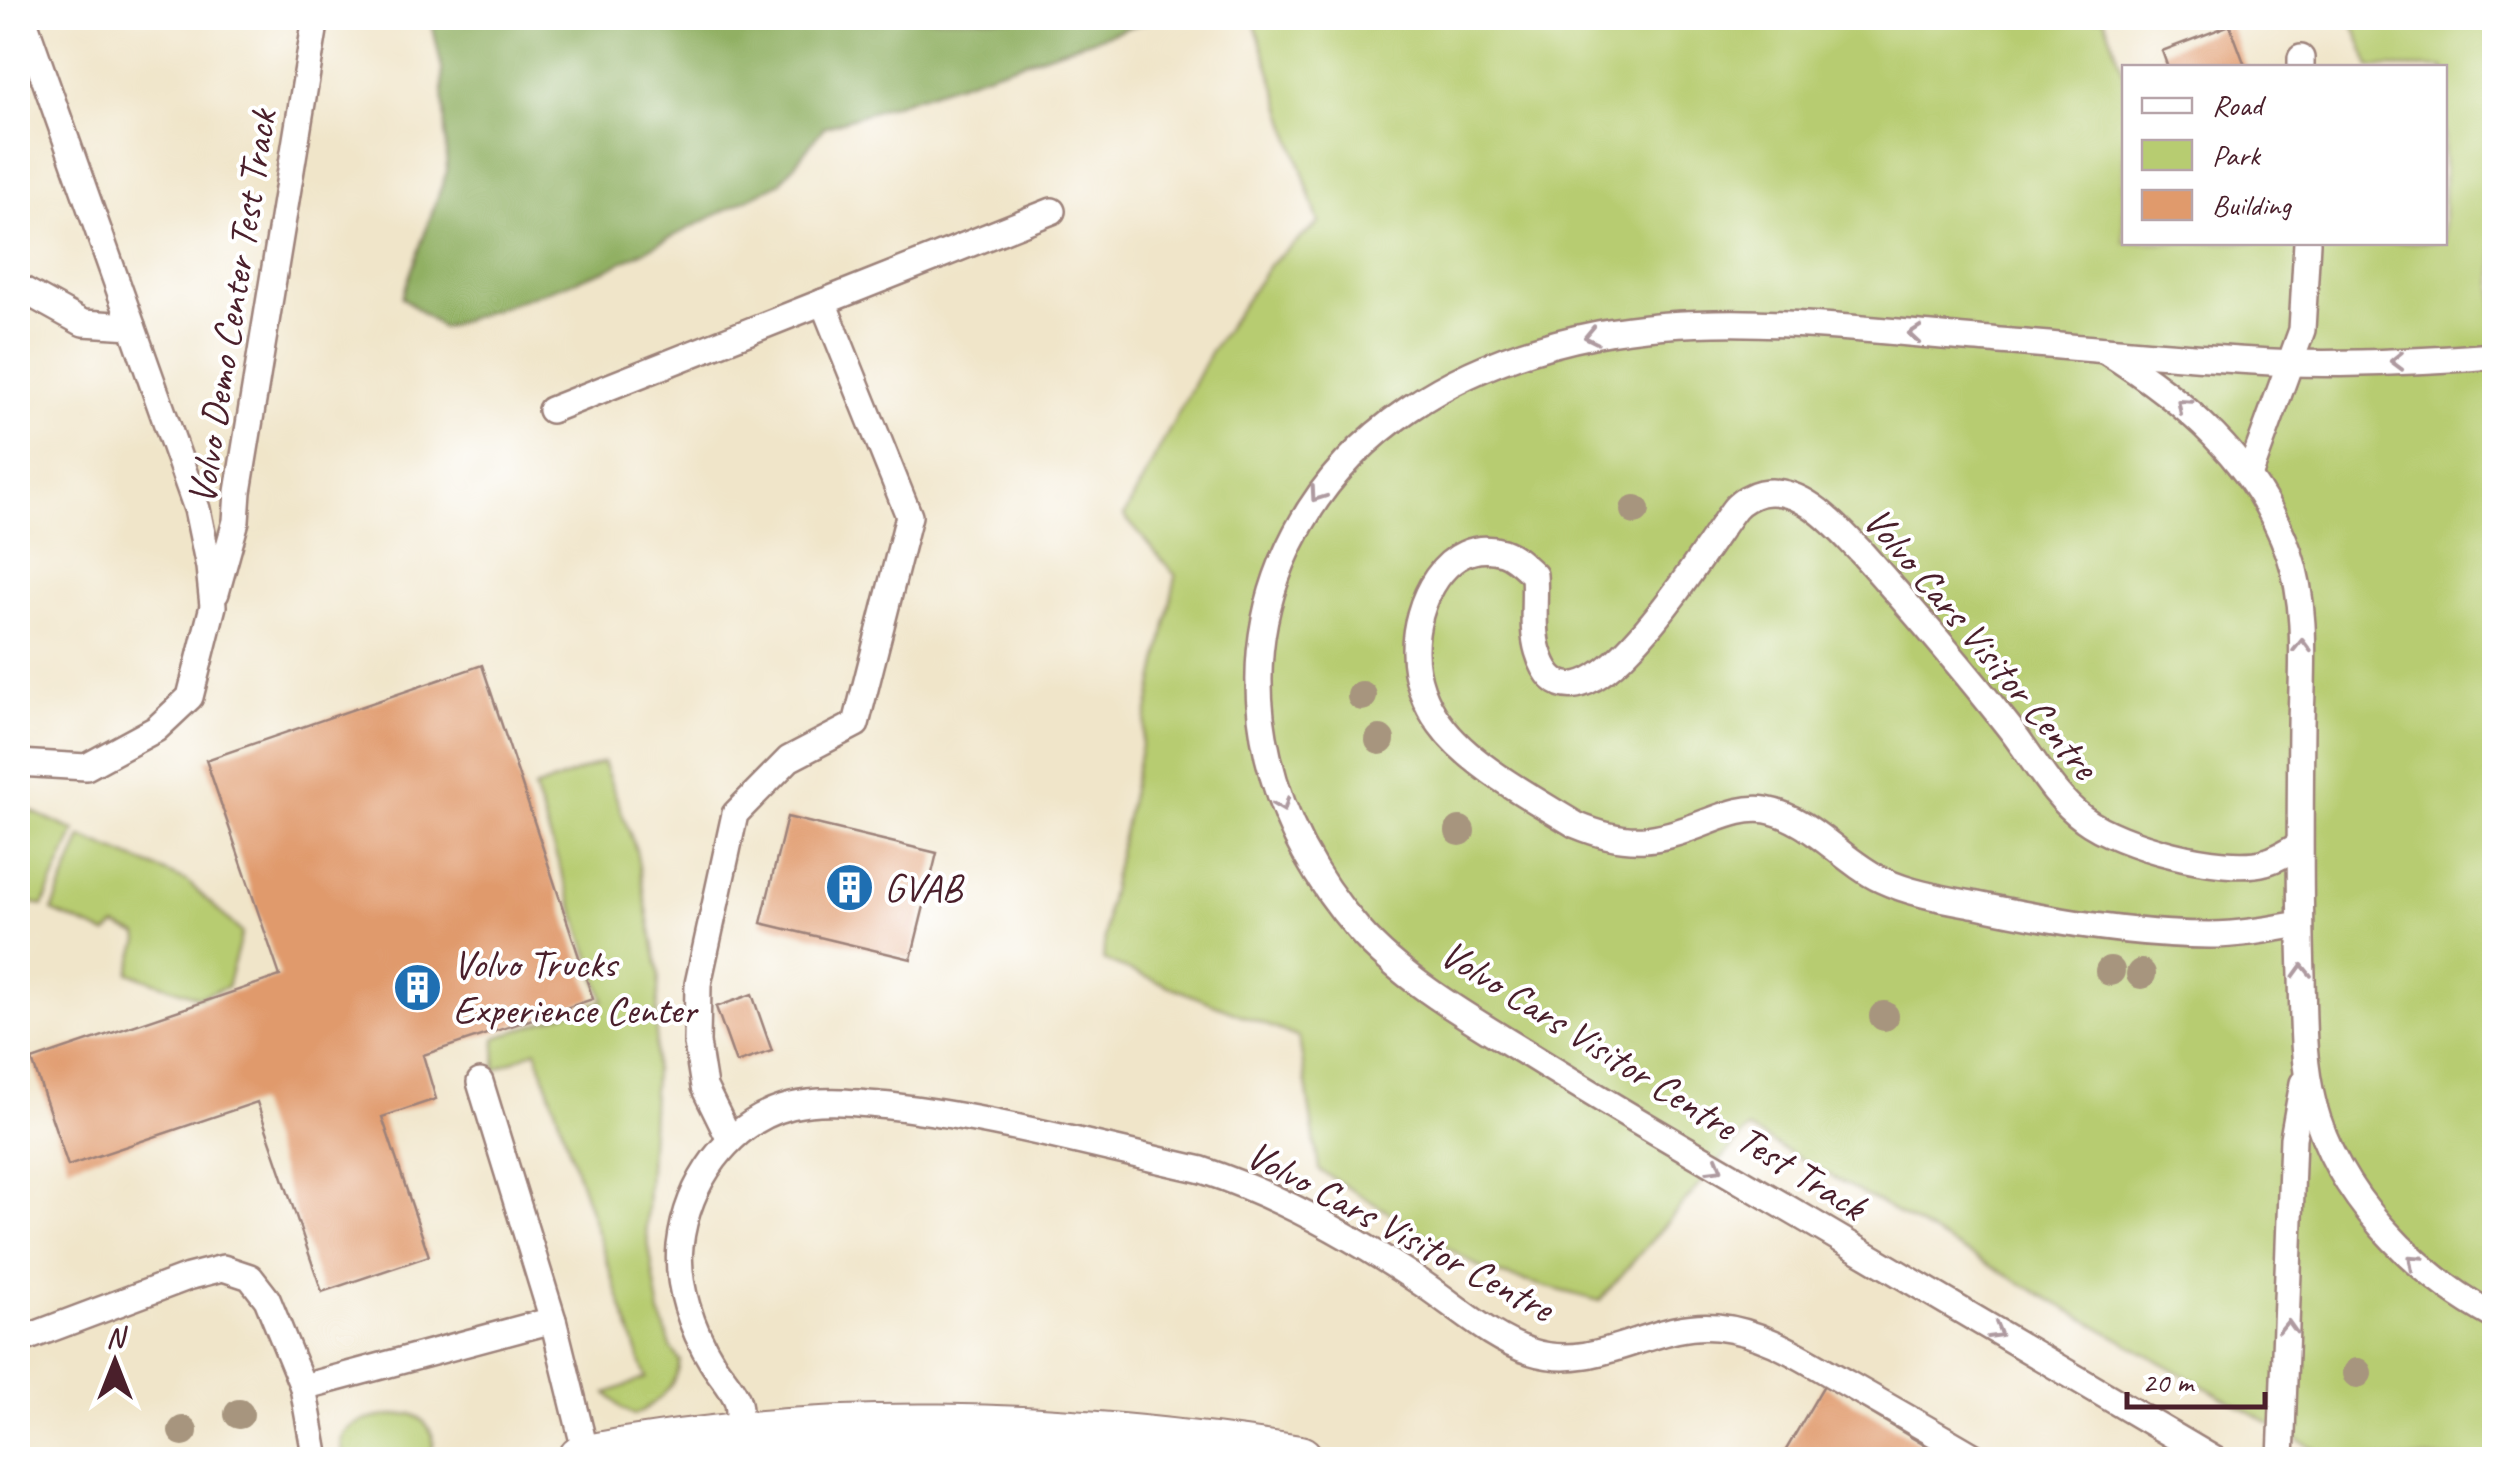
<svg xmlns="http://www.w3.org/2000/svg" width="2512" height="1477" viewBox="0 0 2512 1477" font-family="Caveat,sans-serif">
<rect width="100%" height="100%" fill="#fff"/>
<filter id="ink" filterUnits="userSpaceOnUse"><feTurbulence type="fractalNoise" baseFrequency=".01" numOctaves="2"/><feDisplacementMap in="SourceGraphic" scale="20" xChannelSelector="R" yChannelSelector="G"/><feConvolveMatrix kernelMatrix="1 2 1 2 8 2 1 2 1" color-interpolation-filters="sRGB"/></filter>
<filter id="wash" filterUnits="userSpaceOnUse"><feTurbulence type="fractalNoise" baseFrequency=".0048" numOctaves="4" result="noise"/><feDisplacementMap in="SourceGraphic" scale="40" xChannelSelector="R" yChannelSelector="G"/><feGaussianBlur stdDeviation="2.25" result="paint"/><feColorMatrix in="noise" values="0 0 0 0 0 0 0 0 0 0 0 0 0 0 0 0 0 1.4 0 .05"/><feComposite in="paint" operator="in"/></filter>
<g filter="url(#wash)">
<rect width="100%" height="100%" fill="#f0e5c9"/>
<g fill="#b7cc71" stroke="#80764e" stroke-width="2.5">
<path d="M1253,18H2104L2124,73V242H2444V68L2370,67L2351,18H2494V1459H2332L1748,1129L1599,1301L1484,1270L1319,1170L1299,1038L1103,960L1107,910L1176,576L1124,516L1210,353L1270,264L1319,223Z"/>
<path d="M603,762L636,850L659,974L646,1228L660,1314L671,1347L680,1361C677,1387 657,1403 635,1415L622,1409L607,1393L646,1378L536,1050L495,1070L496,1038L604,1000L534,789Z"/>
<path d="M18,805L75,831L43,906L18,898V872L24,852L18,849Z"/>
<path d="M82,837L187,881L242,933L227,987L198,997L129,973L139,940L138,935L116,926L106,934L52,911Z"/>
<path d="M412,1414C431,1423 441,1442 426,1459H346C324,1419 386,1415 412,1414Z"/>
</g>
<path fill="#91b063" stroke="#6e6847" stroke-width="2.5" d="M431,18H1158L824,127L781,182L608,269L442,328L402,297L447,171L442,69Z"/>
<g id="blocks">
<g fill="#e09a6c">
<path d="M2230,25L2246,68H2168L2162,51Z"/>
<path d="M482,665L593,999L423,1055L436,1099L382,1117L429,1256L322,1292L257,1102L68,1166L32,1060L280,976L206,760Z"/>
<path d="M787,817L937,853L911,959L761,923Z"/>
<path d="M752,994L772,1051L736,1063L716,1007Z"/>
<path d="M1824,1385L1949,1460H1780Z"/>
</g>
</g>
</g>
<g filter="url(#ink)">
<use href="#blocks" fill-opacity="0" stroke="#9d827a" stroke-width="2.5"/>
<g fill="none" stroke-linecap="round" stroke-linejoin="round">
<defs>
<g id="lane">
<path d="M2301,58V68"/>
<path d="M18,287L83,323L132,326"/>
<path d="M823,302L1052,211"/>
<path d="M2104,350C2184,400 2256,461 2289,553C2308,607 2302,668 2301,725C2300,809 2299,892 2302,975C2303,1017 2302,1061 2313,1103C2337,1195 2413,1272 2494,1316"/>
<path d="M551,410L823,302L909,516L856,724L789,759L735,814L698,984L697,1043L704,1087L730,1140"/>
<path d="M2249,476L2302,330L2307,242"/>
<path d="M216,593L236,521L238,492L316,18"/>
<path d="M18,763L86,767L156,729L190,697L213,606L209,567L197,509L23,18"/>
<path d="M2299,845C2288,852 2277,859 2265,862C2224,874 2118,845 2084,819C2051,795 2033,757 2008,726C1961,666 1911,608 1861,552C1836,526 1802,485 1761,493C1752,495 1741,501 1735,508C1713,534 1574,773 1538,651C1531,628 1536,599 1534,575C1525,567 1515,556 1503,552C1445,535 1414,605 1415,652C1415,678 1425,704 1440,724C1469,765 1534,799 1576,825C1629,847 1656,842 1707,822C1726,815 1745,807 1766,810C1809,817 1843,862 1882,880C1912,894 1945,899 1977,905C2052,921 2133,935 2210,935C2240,935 2271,929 2300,924"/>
<path d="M480,1082L553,1320"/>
<path d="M18,1341L188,1277L223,1268L250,1277L267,1299L303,1387L316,1460"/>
<path d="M303,1387L553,1320L587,1458"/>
<path d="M738,1438C738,1427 741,1410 737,1400C732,1387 719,1374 712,1362C692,1330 676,1284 680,1246C687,1184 728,1122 791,1106C823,1098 857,1103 890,1106C995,1118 1099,1147 1202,1170C1278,1195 1351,1236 1417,1280C1454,1304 1490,1339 1532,1352C1598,1373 1655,1320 1717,1327C1766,1332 1807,1361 1848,1384C1892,1409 1936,1434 1980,1460"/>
<path d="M2215,1460C2042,1359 1871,1256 1698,1156C1639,1122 1581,1087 1523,1051C1466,1016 1403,980 1359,930C1271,829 1230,691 1282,563C1336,431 1462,360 1598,334C1720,311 1855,329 1978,339C2082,348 2186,358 2290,363C2358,365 2427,361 2494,356"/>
<path d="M2281,1460L2293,1138L2303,1083"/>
</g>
<path id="street" d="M582,1460C820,1413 1061,1423 1299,1460"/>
</defs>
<use href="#lane" stroke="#9d827a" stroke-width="30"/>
<use href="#street" stroke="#9d827a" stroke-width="52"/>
<use href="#lane" stroke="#fff" stroke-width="25"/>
<use href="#street" stroke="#fff" stroke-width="48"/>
</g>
<g fill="#a7957e">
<circle cx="1635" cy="510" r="15"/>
<circle cx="1362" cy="696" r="15"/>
<circle cx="1380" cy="740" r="15"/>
<circle cx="1460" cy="831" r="15"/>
<circle cx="2110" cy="971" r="15"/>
<circle cx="2141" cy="974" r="15"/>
<circle cx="1884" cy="1016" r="15"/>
<circle cx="2357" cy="1373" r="15"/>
<circle cx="239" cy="1414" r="15"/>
<circle cx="183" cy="1431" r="15"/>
</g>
<defs><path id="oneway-chevron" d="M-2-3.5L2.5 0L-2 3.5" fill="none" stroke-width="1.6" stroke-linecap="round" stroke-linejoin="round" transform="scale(2.5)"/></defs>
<g stroke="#ae9aa0">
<use href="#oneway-chevron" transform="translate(1915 334) rotate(-175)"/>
<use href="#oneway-chevron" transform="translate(1591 336) rotate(168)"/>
<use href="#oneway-chevron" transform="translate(2397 361) rotate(179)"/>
<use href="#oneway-chevron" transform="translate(2183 405) rotate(-139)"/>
<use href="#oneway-chevron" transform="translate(1317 495) rotate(125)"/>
<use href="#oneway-chevron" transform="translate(2302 646) rotate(-89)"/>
<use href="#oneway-chevron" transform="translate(1282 805) rotate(68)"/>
<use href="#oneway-chevron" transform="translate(2302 971) rotate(-92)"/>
<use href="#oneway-chevron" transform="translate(1716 1167) rotate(30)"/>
<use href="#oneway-chevron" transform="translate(2414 1261) rotate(-138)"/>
<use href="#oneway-chevron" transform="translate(2288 1327) rotate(-88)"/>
<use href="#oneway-chevron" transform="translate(1996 1332) rotate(30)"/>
</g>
</g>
<defs>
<symbol id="building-disc" viewBox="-11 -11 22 22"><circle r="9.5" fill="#1f6fb2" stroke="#fff"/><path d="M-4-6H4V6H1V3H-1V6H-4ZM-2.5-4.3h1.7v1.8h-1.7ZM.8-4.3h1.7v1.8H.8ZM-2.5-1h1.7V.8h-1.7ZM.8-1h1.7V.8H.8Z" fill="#fff"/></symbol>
</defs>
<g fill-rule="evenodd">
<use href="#building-disc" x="822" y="860" width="55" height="55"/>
<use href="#building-disc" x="390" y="960" width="55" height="55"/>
</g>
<g text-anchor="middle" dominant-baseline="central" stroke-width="8" stroke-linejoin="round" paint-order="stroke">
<g font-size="40" fill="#4a1f2b" stroke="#fff">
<text transform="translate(232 307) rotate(-81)">Volvo Demo Center Test Track</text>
<text transform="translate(1981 643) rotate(50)">Volvo Cars Visitor Centre</text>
<text transform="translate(1653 1080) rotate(32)">Volvo Cars Visitor Centre Test Track</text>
<text transform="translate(1400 1231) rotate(28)">Volvo Cars Visitor Centre</text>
</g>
<g font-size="40" fill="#4a1f2b" stroke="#fff" text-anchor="start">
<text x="884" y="888">GVAB</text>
<text x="453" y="964">Volvo Trucks<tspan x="453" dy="46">Experience Center</tspan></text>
</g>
</g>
<rect width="2512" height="1477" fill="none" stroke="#fff" stroke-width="60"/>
<rect x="2122" y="65" width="325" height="180" fill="#ffffff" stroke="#b7a5aa" stroke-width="2.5"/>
<rect x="2142" y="98" width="50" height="15" fill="#ffffff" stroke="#b7a5aa" stroke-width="2.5"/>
<text x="2212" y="115" font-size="30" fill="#4a1f2b">Road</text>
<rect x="2142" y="140" width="50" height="30" fill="#b7cc71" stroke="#b7a5aa" stroke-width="2.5"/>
<text x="2212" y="165" font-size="30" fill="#4a1f2b">Park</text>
<rect x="2142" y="190" width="50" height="30" fill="#e09a6c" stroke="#b7a5aa" stroke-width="2.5"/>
<text x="2212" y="215" font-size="30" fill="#4a1f2b">Building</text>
<g transform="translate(115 1362)" stroke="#ffffff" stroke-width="8" paint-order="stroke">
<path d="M0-8L18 38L0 25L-18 38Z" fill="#4a1f2b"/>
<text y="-15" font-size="28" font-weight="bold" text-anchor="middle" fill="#4a1f2b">N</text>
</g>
<path d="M2127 1392v15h138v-15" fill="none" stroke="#4a1f2b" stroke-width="5"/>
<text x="2142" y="1392" font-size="30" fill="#4a1f2b" stroke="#ffffff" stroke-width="8" paint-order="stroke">20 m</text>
</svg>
